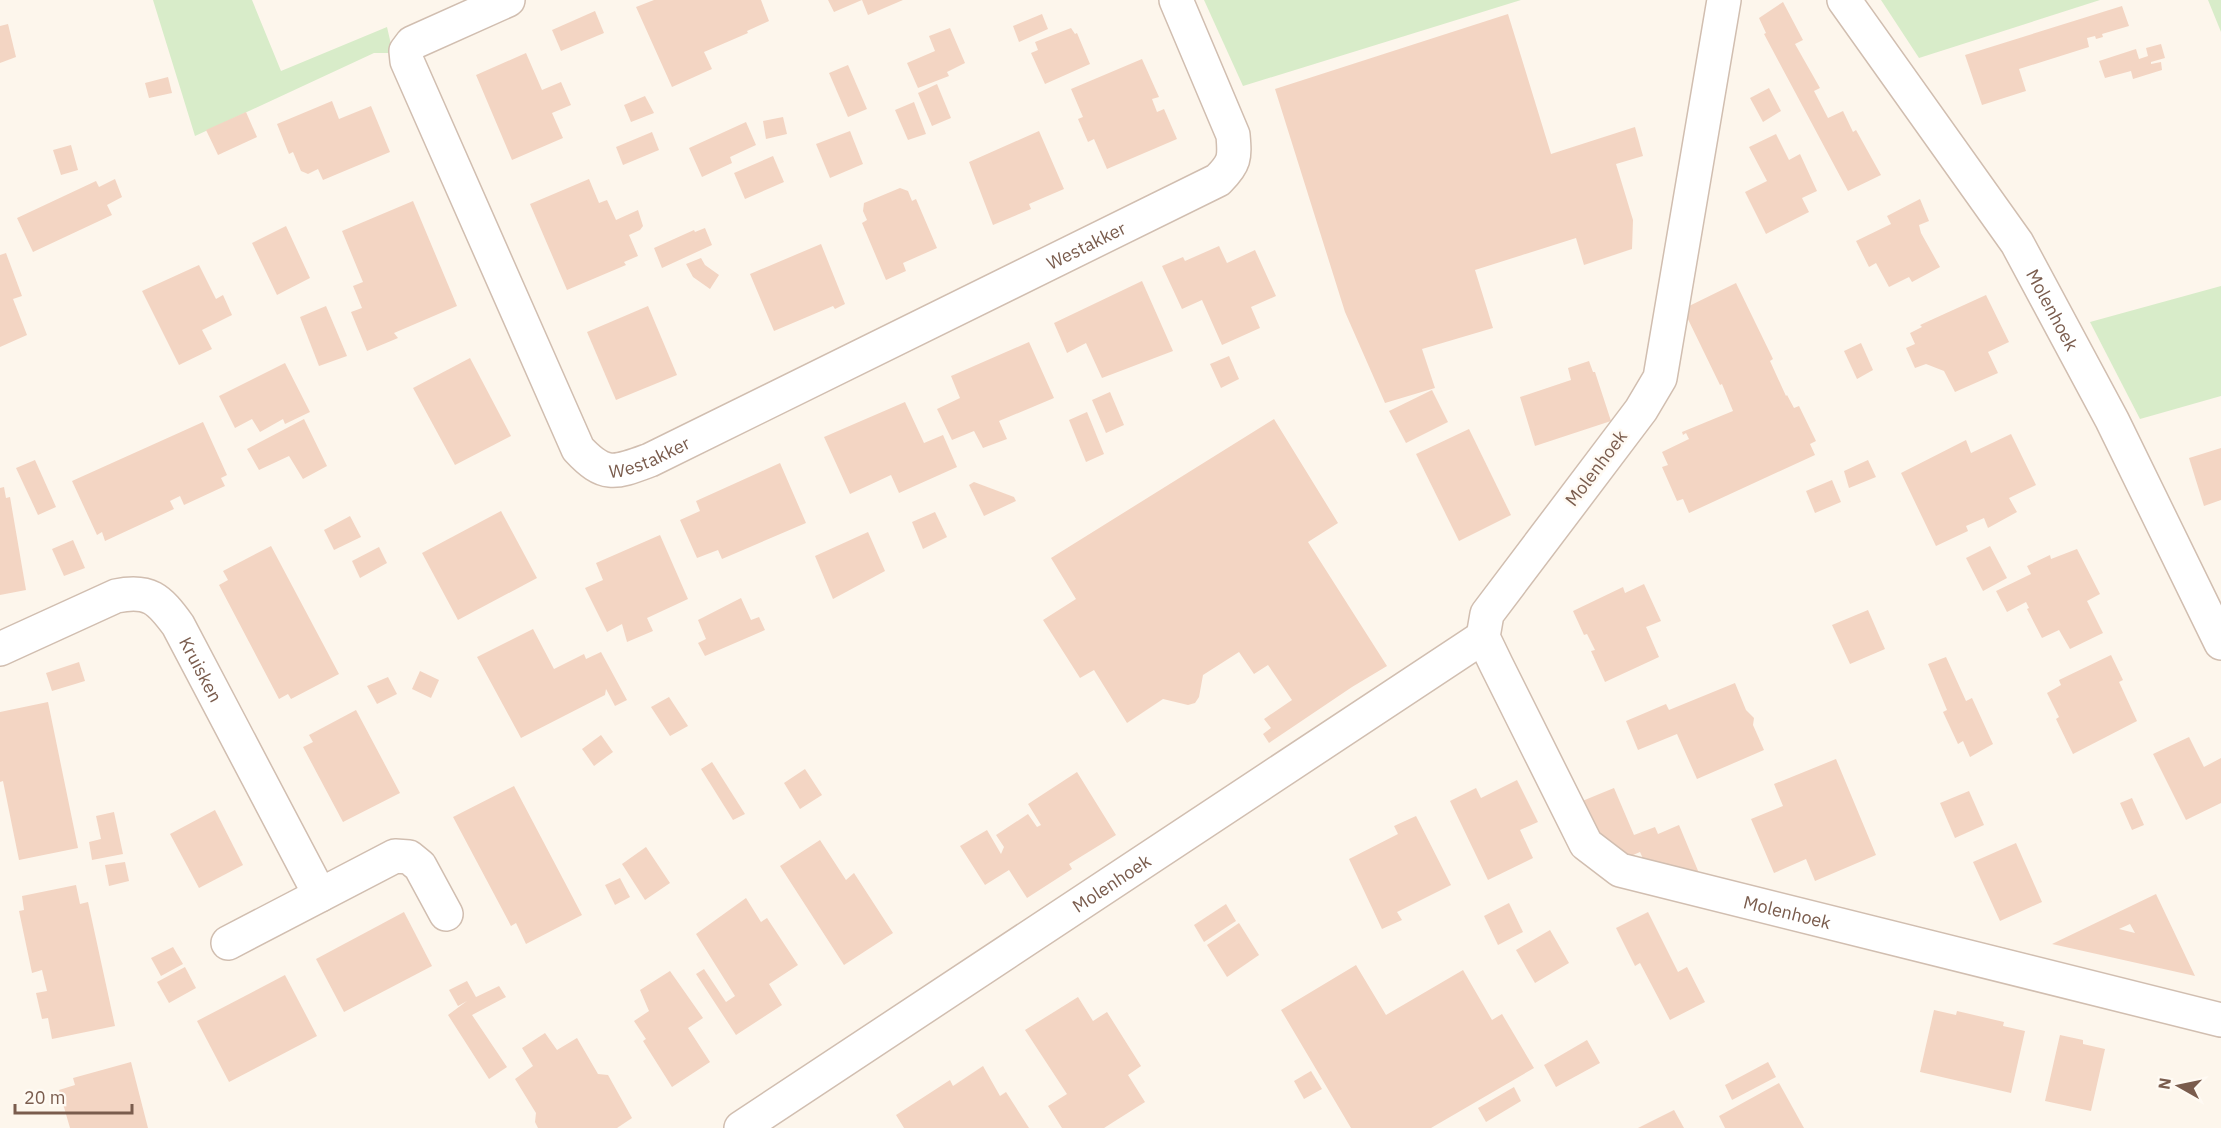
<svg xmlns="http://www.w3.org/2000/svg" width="2221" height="1128" viewBox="0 0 2221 1128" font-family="'IBM Plex Sans',sans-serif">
<rect width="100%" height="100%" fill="#fdf6ec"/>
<g fill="#d8ecc9">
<path d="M153,0H252L281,71L387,27L393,53H374L195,136Z"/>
<path d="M1204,0H1521L1243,86Z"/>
<path d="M1881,0H2100L1919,58Z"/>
<path d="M2208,0H2221V32Z"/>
<path d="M2221,286V396L2140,419L2090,322Z"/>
</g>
<g fill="#f3d5c3" fill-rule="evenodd">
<path d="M654,0H761L769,21L747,31L748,33L704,52L712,69L672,87L636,7Z"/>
<path d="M828,0H903L868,15L862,0L834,12Z"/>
<path d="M1783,2L1803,40L1795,44L1820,88L1814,91L1828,118L1843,111L1853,132L1856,130L1881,175L1848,191L1764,34L1766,33L1759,18Z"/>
<path d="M2122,6L2129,26L2102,34L2103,37L2096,39L2095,36L2087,38L2089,47L2019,69L2026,91L1982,105L1965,55Z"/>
<path d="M595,11L604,33L561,51L552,30Z"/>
<path d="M1042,14L1048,29L1019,42L1013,26Z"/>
<path d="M1508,14L1551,154L1635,127L1643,156L1616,164L1633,220L1632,249L1584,265L1576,238L1475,270L1493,328L1422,349L1435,388L1385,403L1345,312L1275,89Z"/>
<path d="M8,24L16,57L0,63V26Z"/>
<path d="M950,28L965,63L947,72L949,76L918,88L907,63L935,51L929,36Z"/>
<path d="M1071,28L1075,34L1077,33L1090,64L1045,84L1031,53L1038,50L1035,42Z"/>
<path d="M2161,44L2165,58L2151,62V64L2161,62L2162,70L2133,79L2131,71L2105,78L2099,61L2136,49L2139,59L2148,56L2146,48Z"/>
<path d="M526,53L542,90L561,82L571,105L552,113L563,138L512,160L476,75Z"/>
<path d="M1142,59L1159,97L1152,99L1157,112L1164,109L1177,139L1107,169L1094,139L1088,142L1078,119L1083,117L1071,89Z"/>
<path d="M848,65L867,109L848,117L829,73Z"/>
<path d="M168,77L172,93L149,98L145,83Z"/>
<path d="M937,84L951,118L932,126L918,93Z"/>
<path d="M1769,88L1781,111L1763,122L1750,98Z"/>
<path d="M645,96L654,113L631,122L624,105Z"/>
<path d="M332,101L339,119L371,106L390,152L323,180L318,169L308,174L301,171L293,152L289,154L277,124Z"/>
<path d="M914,102L926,134L908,140L895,110Z"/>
<path d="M246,112L257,137L218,155L206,130Z"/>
<path d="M783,117L787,134L766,139L763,121Z"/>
<path d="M746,122L756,145L730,157L732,163L702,177L689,148Z"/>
<path d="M850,131L863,164L830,178L816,144Z"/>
<path d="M1039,131L1064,189L1029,204L1031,209L993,225L969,162Z"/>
<path d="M652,132L659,150L623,165L616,147Z"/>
<path d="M1776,134L1789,160L1800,154L1817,191L1802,198L1809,212L1766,234L1745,192L1767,181L1749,147Z"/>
<path d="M71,145L78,170L61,175L53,150Z"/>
<path d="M773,156L784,182L745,199L734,173Z"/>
<path d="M115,179L122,197L107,205L112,215L33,252L17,218L96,181L99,187Z"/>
<path d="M589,179L599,203L607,200L616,220L638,210L643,226L640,230L629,235L638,256L624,262L626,265L567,290L530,204Z"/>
<path d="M900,188L908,191L912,201L916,199L937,248L903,263L906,271L886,280L862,223L867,220L863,211L864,203Z"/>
<path d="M1920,199L1929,221L1919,225L1921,233L1940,267L1912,282L1909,277L1889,287L1876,263L1869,267L1856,241L1891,224L1887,216Z"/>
<path d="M413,201L457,306L394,333L398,338L367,351L351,312L362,308L353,286L363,282L342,231Z"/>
<path d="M286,226L310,278L277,295L252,243Z"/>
<path d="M705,228L712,245L662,268L654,248L694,230L695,232Z"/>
<path d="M821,244L845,304L835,309L833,306L774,331L750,274Z"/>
<path d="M1219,246L1227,263L1255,250L1276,296L1251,307L1260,328L1222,345L1202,300L1182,309L1162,266L1183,257L1185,261Z"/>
<path d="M6,253L22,296L13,299L27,335L0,347V255Z"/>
<path d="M701,258L705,265L719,275L710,289L693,277L686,264Z"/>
<path d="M199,265L216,299L223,295L232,315L202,330L212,349L179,365L142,291Z"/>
<path d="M1142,281L1173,351L1102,378L1086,343L1067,353L1054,323Z"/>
<path d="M1736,283L1773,359L1770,361L1786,396L1787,395L1794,408L1799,406L1816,441L1810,444L1815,455L1689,513L1683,499L1677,501L1662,467L1668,465L1662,452L1689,439L1686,433L1683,435L1682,432L1733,411L1722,384L1720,385L1683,309Z"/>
<path d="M1986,295L2009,342L1988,352L1998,373L1955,392L1944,371L1926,364L1915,368L1906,348L1915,344L1910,333L1922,327L1920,325Z"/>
<path d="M326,306L347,356L319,366L300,317Z"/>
<path d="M648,306L677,375L616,400L587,332Z"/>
<path d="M1029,342L1054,398L999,421L1007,439L983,448L974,431L952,440L937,409L960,398L951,376Z"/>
<path d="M1861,343L1873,370L1857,379L1844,351Z"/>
<path d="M1229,356L1239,379L1221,388L1210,364Z"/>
<path d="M470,358L511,436L455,465L413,388Z"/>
<path d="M1589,361L1593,372H1595L1611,421L1535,446L1520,397L1571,380L1568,368Z"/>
<path d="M285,363L310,412L285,424L283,419L260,432L252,419L235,428L219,396Z"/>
<path d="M1432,390L1448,422L1406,443L1389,411Z"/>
<path d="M1110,392L1124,425L1106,433L1092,400Z"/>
<path d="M905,402L924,443L943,435L957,467L899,493L891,475L850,494L824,437Z"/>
<path d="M1087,412L1104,454L1086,462L1069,420Z"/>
<path d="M304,419L327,466L303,479L289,456L259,470L247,449Z"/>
<path d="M1274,419L1338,523L1308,542L1387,666L1352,687L1269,743L1263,734L1271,728L1264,719L1292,700L1268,665L1254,674L1239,652L1203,675L1199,697L1195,703L1188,705L1163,699L1127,723L1094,670L1080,678L1043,620L1076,599L1051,558Z"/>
<path d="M203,422L227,475L221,478L225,486L184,505L180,496L170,501L174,509L105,541L102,532L97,535L72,481Z"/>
<path d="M1469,429L1511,515L1459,541L1416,454Z"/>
<path d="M2011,434L2036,485L2009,498L2017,512L1988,528L1984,518L1966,526L1968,531L1936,546L1901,473L1966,440L1971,453Z"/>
<path d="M2221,448V500L2204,506L2189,458Z"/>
<path d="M35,460L56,507L38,515L16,468Z"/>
<path d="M1868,460L1876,477L1849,488L1844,471Z"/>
<path d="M780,463L806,523L722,559L718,550L697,558L680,520L700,511L696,501Z"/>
<path d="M1832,480L1841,502L1815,513L1806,491Z"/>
<path d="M974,482L1014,497L1016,501L984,516L969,485Z"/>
<path d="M4,487L6,498L10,497L26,590L0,595V488Z"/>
<path d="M501,511L537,578L458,620L422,553Z"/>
<path d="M935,512L947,537L923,549L912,522Z"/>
<path d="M350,516L361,537L334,550L324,530Z"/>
<path d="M868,532L885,571L833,599L815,556Z"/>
<path d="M660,535L688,599L647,618L653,631L627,642L622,624L607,632L585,588L603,580L596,563Z"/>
<path d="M73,540L85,568L64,576L52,549Z"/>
<path d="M271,546L339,674L291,699L288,694L279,699L219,585L228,580L223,571Z"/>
<path d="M1990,546L2007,578L1983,591L1966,558Z"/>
<path d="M379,547L387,563L360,578L352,561Z"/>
<path d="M2077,549L2100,594L2087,601L2103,633L2070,649L2059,630L2042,638L2027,609L2029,608L2026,602L2007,612L1996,591L2031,574L2027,566L2050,555L2051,559Z"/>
<path d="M1644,584L1661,621L1646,627L1659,657L1605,682L1591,651L1595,650L1587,634L1584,635L1573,611L1623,587L1625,593Z"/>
<path d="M741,598L751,620L759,617L765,630L705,656L698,643L706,639L698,620Z"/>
<path d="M1868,610L1885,649L1850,664L1832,625Z"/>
<path d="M533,629L554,669L584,654L586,659L601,652L627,700L615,706L606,689L605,695L521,738L477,657Z"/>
<path d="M2111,655L2123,680L2119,682L2137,721L2073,754L2056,719L2059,717L2047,693L2061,685L2059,680Z"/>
<path d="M1946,657L1966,701L1972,698L1993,744L1970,757L1963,741L1958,744L1943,712L1947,710L1928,664Z"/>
<path d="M79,662L85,681L52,691L46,673Z"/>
<path d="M420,671L439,680L431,698L412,689Z"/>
<path d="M388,677L397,694L377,704L367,686Z"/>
<path d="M1735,683L1746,710L1754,718L1753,725L1764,750L1697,779L1677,734L1638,750L1626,721L1666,704L1669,710Z"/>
<path d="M669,697L688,726L670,736L651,707Z"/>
<path d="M48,702L78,848L19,860L3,781L0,782V712Z"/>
<path d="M356,710L400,793L343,822L303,747L313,742L309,735Z"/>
<path d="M601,735L613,752L594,766L582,749Z"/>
<path d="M2189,737L2204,767L2221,758V803L2186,820L2153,754Z"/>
<path d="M1836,759L1876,855L1815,881L1806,859L1774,873L1751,819L1783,806L1774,784Z"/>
<path d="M712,762L745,814L733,820L701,769Z"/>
<path d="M805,769L822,795L800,809L784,783Z"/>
<path d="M1077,772L1116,835L1069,864L1072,869L1027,898L1009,870L985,885L960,846L987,830L1001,854L1004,847L996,835L1028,814L1037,827L1041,825L1028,804Z"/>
<path d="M1517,780L1538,822L1520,830L1533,858L1488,880L1450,801L1476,788L1481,798Z"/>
<path d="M514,786L582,915L526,944L516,923L511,926L453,817Z"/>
<path d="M1614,788L1634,835L1655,827L1658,834L1679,825L1701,878L1646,865L1640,852L1617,862L1575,804Z"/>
<path d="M1969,791L1984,825L1955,838L1940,803Z"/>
<path d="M2132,798L2144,825L2132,830L2120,803Z"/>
<path d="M215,810L243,865L199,888L170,834Z"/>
<path d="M114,812L123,854L92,860L89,842L101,839L96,816Z"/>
<path d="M1416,816L1451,885L1397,912L1402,920L1382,929L1349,859L1398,834L1394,826Z"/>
<path d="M820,840L846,880L854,873L893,933L844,965L780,866Z"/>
<path d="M2016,843L2042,902L2000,921L1973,862Z"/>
<path d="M646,847L670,883L645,900L622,864Z"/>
<path d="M125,862L129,881L109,886L105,865Z"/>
<path d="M620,878L630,897L615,905L605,885Z"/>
<path d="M76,885L80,904L88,902L115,1026L52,1039L48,1018L42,1019L36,993L47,991L42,970L32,973L19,911L24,910L22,896Z"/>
<path d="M2156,894L2195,976L2052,944ZM2130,924L2135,933L2119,929Z"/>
<path d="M746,898L761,922L767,918L798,965L769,984L782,1005L736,1035L696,974L704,969L726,1002L735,996L696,934Z"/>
<path d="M1509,903L1523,932L1498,945L1484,916Z"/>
<path d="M1226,904L1236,921L1204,942L1194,925Z"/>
<path d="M404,912L432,966L344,1012L316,959Z"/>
<path d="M1648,912L1678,972L1687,967L1705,1002L1670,1020L1640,963L1635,966L1616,928Z"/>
<path d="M1239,923L1259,955L1227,977L1207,945Z"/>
<path d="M1550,930L1569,963L1535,983L1516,950Z"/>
<path d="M173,947L183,964L161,976L151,958Z"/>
<path d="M1356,965L1386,1015L1463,970L1492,1020L1502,1014L1534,1068L1431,1128H1351L1281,1010Z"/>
<path d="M185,967L196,988L169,1003L157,982Z"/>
<path d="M670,971L703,1018L688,1028L710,1062L672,1087L643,1041L646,1039L634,1021L649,1011L640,990Z"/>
<path d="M285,975L317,1036L229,1082L197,1021Z"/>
<path d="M467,981L476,997L499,986L506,997L472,1015L507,1067L489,1079L448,1015L467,1001L458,1006L449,990Z"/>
<path d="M1078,997L1093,1021L1107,1012L1141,1066L1128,1075L1145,1102L1104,1128H1062L1048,1106L1067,1094L1025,1030Z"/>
<path d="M1934,1010L1956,1015L1957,1011L2004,1022L2003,1026L2025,1031L2011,1093L1920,1072Z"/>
<path d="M545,1033L557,1050L577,1038L598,1074L608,1075L632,1118L617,1128H538L535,1122L536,1113L515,1079L533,1066L522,1048Z"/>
<path d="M2060,1035L2083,1040V1044L2105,1049L2091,1111L2045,1101Z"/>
<path d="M1587,1040L1600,1063L1556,1087L1544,1065Z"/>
<path d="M131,1062L148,1128H70L59,1090L75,1085L73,1078Z"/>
<path d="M1768,1062L1776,1077L1732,1100L1725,1085Z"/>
<path d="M983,1066L1000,1096L1006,1092L1029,1128H904L896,1115L950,1080L953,1086Z"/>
<path d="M1311,1071L1322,1089L1304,1099L1294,1081Z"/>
<path d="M1779,1083L1804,1128H1725L1719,1116Z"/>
<path d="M1514,1087L1521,1101L1486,1122L1478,1108Z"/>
<path d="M1674,1110L1684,1128H1638Z"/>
</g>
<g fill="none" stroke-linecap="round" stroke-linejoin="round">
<defs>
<g id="minor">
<path id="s1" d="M508,0L412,43L406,51L407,61L578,449C605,478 615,473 650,460L1218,180C1235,163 1235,158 1233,135L1176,0"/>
<path id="s2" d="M1724,0L1660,378L1641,410L1487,614L1483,637L1496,664L1586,844L1620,870L2221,1020"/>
<path id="s3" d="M1844,0L2017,243L2112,420L2221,643"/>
<path id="s4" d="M0,649L116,596C149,589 159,599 178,625L320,895"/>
<path d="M228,943L395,856L409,857L420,866L446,914"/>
<path id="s5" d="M741,1128L1483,637"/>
</g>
</defs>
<use href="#minor" stroke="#d1beb0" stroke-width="36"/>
<use href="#minor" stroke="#fff" stroke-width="33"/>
</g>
<g text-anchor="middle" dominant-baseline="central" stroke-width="5" stroke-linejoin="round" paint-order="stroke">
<g font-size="18" fill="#7a5c4d" stroke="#fffaf3">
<text stroke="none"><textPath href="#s1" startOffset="1116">Westakker</textPath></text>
<text stroke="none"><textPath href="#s3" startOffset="374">Molenhoek</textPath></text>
<text stroke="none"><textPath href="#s1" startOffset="630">Westakker</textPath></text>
<text transform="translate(1596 468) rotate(-53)">Molenhoek</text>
<text stroke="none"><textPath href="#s4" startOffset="252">Kruisken</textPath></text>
<text stroke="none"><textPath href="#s5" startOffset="444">Molenhoek</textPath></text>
<text stroke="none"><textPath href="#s2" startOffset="1146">Molenhoek</textPath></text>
</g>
</g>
<g transform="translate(2179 1086) rotate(279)" stroke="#fffaf3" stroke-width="4.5" paint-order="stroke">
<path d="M0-4.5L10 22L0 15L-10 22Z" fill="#7a5c4d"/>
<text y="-9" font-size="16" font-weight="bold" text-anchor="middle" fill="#7a5c4d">N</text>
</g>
<path d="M15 1104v9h117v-9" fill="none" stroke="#7a5c4d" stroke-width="3"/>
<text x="24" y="1104" font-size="18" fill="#7a5c4d" stroke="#fffaf3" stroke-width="4.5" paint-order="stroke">20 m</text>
</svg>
